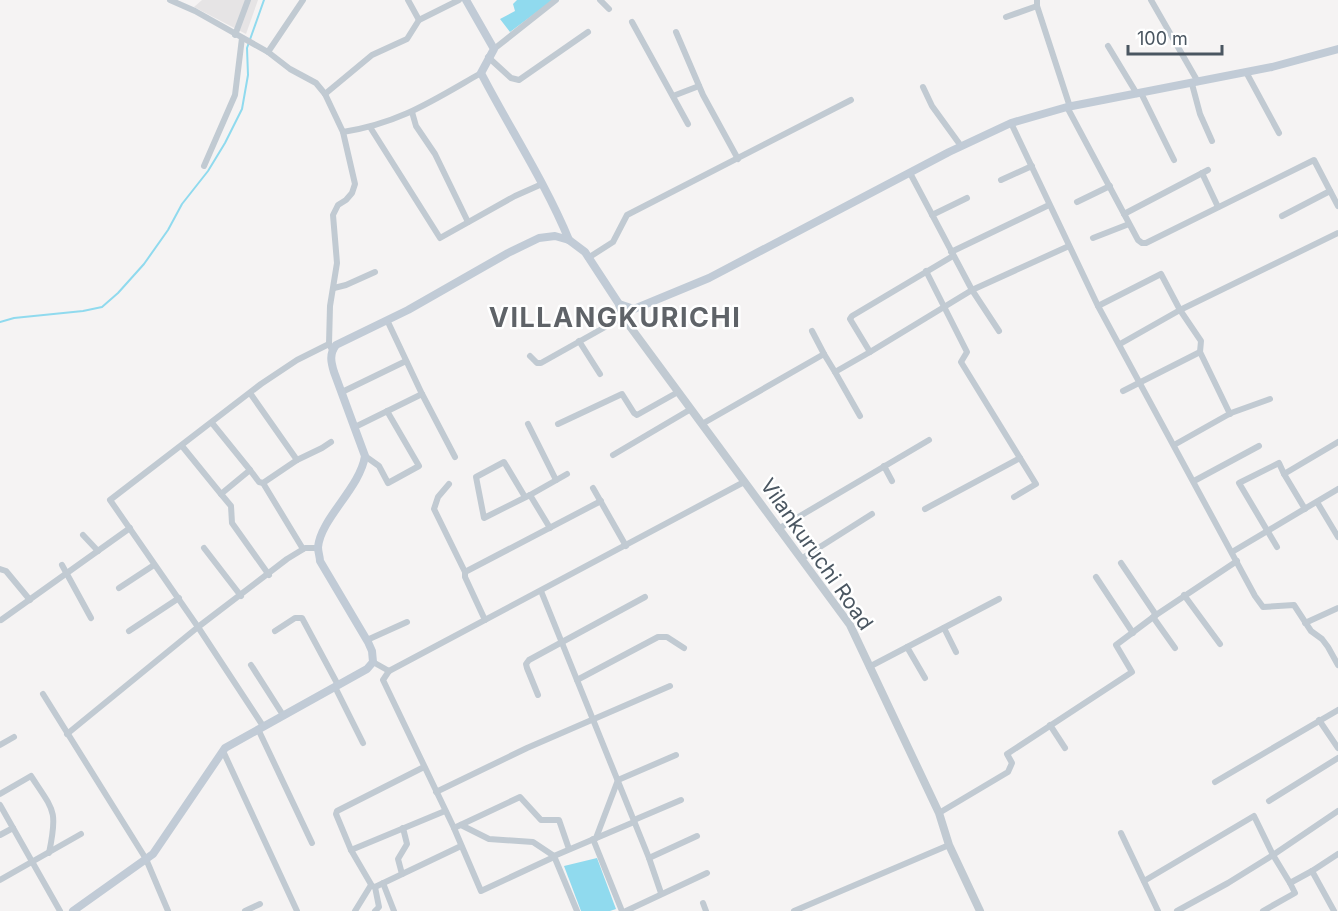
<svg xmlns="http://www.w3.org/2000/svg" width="1338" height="911" viewBox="0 0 1338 911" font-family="Inter,sans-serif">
<rect width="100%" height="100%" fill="#f5f3f3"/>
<path fill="#e6e4e5" d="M202,0H258L246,34L194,7Z"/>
<g fill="#90daee">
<path d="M517,0H553L510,32L500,19L515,11L513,4Z"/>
<path d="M597,858L616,909L610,911H581L564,866Z"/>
</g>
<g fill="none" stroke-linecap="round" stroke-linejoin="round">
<path stroke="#90daee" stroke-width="2" d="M0,322L14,318L83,311L102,307L118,293L144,264L168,230L182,204L208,171L225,143L242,109L248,75L247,48L264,0"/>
<g stroke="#c1cad2" stroke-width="6">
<path d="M170,0L195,11L268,52L303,0"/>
<path d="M408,0L419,20"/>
<path d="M600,0L609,9"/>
<path d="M1037,0V6L1070,107"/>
<path d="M1151,0L1198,82"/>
<path d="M1006,17L1037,6"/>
<path d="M632,22L688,124"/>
<path d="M676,32L703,95L738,159"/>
<path d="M235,35L248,0"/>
<path d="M1108,46L1137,94"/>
<path d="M494,49L556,0"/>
<path d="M268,52L290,69L316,83L325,94L343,132C400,123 432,101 481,73"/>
<path d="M488,57L511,78L519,80L588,32"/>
<path d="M1246,72L1279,133"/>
<path d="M1192,84L1200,114L1212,141"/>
<path d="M923,87L932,106L961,146"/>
<path d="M1141,93L1174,160"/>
<path d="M325,94L372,55L407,39L419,20L459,0"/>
<path d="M673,96L699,86"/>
<path d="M1067,107L1138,240L1142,243H1146L1314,160L1338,206"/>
<path d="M412,112L416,126L435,154L468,222"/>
<path d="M1011,123L1098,306L1255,596L1263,607L1294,605L1311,631L1322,639L1328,647L1338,665"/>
<path d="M370,127L440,238L515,196L542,184"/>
<path d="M204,166L235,95L242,38"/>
<path d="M910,173L972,290L870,352L850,319L852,316L953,256"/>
<path d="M1202,173L1218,207"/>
<path d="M1001,180L1032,166"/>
<path d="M1077,202L1110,186"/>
<path d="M1124,214L1208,170"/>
<path d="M932,215L967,198"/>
<path d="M1282,216L1330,191"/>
<path d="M1093,238L1129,224"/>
<path d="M951,252L1049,205"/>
<path d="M588,258L613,242L627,215L851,100"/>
<path d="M926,271L967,352L961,362L1036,484L1014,497"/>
<path d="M334,288L346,285L375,272"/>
<path d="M1098,306L1161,274L1180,310L1201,341L1200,352L1230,414"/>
<path d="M387,320L422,394L455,457"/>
<path d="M812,331L824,354"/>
<path d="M999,331L972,290L1069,246"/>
<path d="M579,341L600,374"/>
<path d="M1120,344L1180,310L1338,233"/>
<path d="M331,348L329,344L330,306L337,263L333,215L338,205L346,200L352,193L355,184L343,132"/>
<path d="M530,356L537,363H541L623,317"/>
<path d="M835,372L860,416"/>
<path d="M1123,391L1200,352"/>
<path d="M342,392L406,361"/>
<path d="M250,393L297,460"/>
<path d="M212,423L250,470"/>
<path d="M528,424L556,480"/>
<path d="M558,424L622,394L634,413L637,415L678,392"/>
<path d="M702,424L824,354L835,372L870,352"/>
<path d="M355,427L422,394"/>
<path d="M1174,445L1231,413L1270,399"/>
<path d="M182,446L221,494"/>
<path d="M613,455L691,409"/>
<path d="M365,456L379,466L388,483L419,466L387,411"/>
<path d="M884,466L892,481"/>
<path d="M1284,474L1305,509"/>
<path d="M1194,481L1259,446"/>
<path d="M263,483L303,549"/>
<path d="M449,484L438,497L434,509L465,572"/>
<path d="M593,488L626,546"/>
<path d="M530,495L567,474"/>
<path d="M525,497L504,462L476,477L484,518L530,495L550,528"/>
<path d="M1317,502L1338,537"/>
<path d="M925,509L1020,458"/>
<path d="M778,529L929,440"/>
<path d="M83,535L98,551"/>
<path d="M1277,547L1239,483L1279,463L1284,474L1338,442"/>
<path d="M204,548L241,596"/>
<path d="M1232,552L1338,489"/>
<path d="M801,559L872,514"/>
<path d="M1121,563L1156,615"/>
<path d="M62,565L91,618"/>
<path d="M0,569L6,571L30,600"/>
<path d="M269,575L232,523L231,506L221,494L250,470L259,482L263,483L297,460L322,448L331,442"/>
<path d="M1096,577L1133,633"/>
<path d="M119,588L154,565"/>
<path d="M541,591L649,858L661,893"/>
<path d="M1184,595L1220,644"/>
<path d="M1153,617L1175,648"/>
<path d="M1,620L130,528"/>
<path d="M485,620L465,577V572L601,501"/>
<path d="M1305,623L1338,608"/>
<path d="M944,628L956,652"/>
<path d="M129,631L179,598"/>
<path d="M275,631L295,618H302L338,685"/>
<path d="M367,640L407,622"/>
<path d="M907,647L925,678"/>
<path d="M373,662L389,671L744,482"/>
<path d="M251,665L283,715"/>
<path d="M869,667L999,599"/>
<path d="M389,671L383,680L454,828L481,891L554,857"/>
<path d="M577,680L658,637H667L684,648"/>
<path d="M335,687L363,743"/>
<path d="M43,694L146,859L168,911"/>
<path d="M538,695L527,668L526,664L529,660L645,597"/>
<path d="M1319,720L1338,748"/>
<path d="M1050,725L1065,748"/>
<path d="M263,726L198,627L110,500L261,384L297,360L329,344"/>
<path d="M258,729L312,843"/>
<path d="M67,734L198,627L287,559L305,548H318"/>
<path d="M0,745L14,737"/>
<path d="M223,751L297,911"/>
<path d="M424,767L337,811L336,814L351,850L372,886L375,887L461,846"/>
<path d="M1215,782L1338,710"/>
<path d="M436,792L527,748L670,686"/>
<path d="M0,794L31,776C54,811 58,810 49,853"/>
<path d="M1269,801L1338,758"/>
<path d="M0,805L60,911"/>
<path d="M939,813L1008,772L1012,763L1007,754L1132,672L1116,645L1156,615L1237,561"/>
<path d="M634,820L681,800"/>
<path d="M461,825L489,839L533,842L554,856"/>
<path d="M454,828L520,797L541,820H559L569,849"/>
<path d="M1121,833L1158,911"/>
<path d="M0,835L13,828"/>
<path d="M596,838L618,780L676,755"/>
<path d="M593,839L622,911"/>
<path d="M351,850L445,811"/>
<path d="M649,858L697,836"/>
<path d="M1312,871L1334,911"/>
<path d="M402,874L398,859L407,844L403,828"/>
<path d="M0,880L81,834"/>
<path d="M1144,881L1254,816L1273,855L1338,811"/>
<path d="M383,883L394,911"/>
<path d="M375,887L379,907L375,911"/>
<path d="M703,903L706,911"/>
<path d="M245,911L260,904"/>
<path d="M355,911L371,885"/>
<path d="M577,911L554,856L634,822"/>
<path d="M626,911L707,873"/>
<path d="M794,911L949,845"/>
<path d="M1177,911L1228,883L1273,855L1290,883"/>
<path d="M1263,911L1295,893L1290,883L1312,871L1338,854"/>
</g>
<path stroke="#c1cad2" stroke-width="8" d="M619,304L623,317L850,625L939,813L949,845L980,911"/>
<g stroke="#c1cbd6" stroke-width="8">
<path d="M466,0L494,49L481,73C510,129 545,182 569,240"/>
<path d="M73,911L153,854L225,748L367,669L373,662L372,651L368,642L320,561C320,557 318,552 318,547C321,518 360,488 365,456L334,372C331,362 329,354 336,345L408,310L508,253L539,238L555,236L569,240L585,252L619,304L634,309L709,278L949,152L1011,123L1067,107L1272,67L1338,49"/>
</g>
</g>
<g text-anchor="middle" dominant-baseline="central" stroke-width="5" stroke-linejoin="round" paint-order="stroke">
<g font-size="21" fill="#4a5661" stroke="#fff">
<text transform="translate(817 554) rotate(55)">Vilankuruchi Road</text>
</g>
<g font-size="27" font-weight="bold" letter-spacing="1.5" fill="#5f6368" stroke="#fff">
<text x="615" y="317">VILLANGKURICHI</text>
</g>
</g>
<path d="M1128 45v9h94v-9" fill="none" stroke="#4a5661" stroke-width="3"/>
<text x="1137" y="45" font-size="18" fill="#4a5661" stroke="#ffffff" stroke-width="4.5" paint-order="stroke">100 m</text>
</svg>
